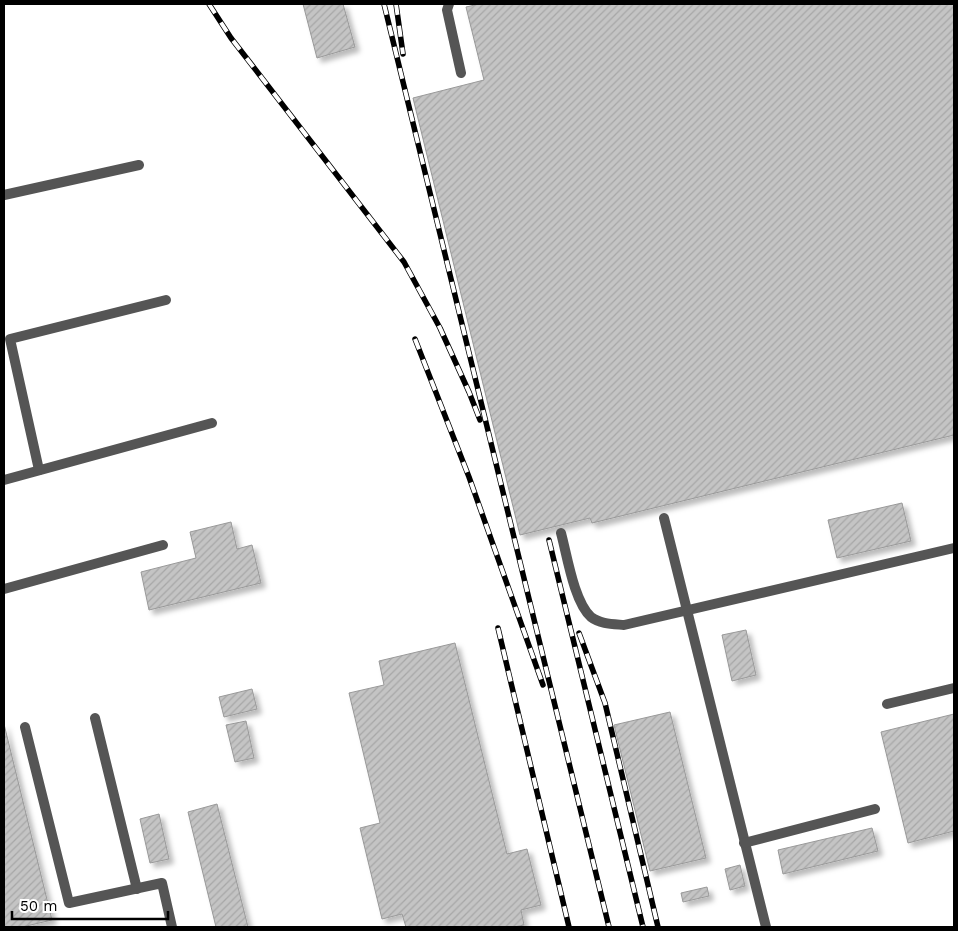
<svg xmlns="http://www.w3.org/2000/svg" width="958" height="931" viewBox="0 0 958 931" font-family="'Work Sans',sans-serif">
<defs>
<pattern id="building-hatch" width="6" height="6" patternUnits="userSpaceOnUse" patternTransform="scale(1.25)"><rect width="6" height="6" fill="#c4c4c4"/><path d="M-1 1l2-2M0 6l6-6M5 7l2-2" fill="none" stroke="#a7a7a7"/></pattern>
<filter id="shadow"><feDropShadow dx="4.5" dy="4.5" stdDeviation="2.5" flood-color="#0004"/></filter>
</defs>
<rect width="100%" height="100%" fill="#fff"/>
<g fill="url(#building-hatch)" stroke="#999" filter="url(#shadow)">
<path d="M303,4H343L355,47L317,58Z"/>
<path d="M479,4H954V435L592,523L590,518L520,535L413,98L484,80L466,7Z"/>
<path d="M902,503L911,541L837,558L828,520Z"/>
<path d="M231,522L237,549L252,545L261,583L149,610L141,572L196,558L190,532Z"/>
<path d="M746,630L756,675L732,681L722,635Z"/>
<path d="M455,643L507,854L527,849L541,905L521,910L524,925L514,927H406L402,914L382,919L360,828L380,823L349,693L384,685L379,661Z"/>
<path d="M252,689L257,709L224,717L219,697Z"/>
<path d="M670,712L706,858L650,871L614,725Z"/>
<path d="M954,714V831L908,843L881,732Z"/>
<path d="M246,721L254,758L235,762L226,725Z"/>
<path d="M4,724L52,920L22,927H4Z"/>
<path d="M217,804L248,927H216L188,812Z"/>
<path d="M159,814L169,859L150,863L140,819Z"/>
<path d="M872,828L878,851L783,874L778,850Z"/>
<path d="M740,865L745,886L730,890L725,869Z"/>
<path d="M707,887L709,896L683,902L681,893Z"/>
</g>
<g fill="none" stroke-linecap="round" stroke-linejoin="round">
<g stroke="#555" stroke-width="10">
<path d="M449,4L447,10L461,73"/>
<path d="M4,195L139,165"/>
<path d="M39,470L10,339L166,300"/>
<path d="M4,480L212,423"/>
<path d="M664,518L766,927"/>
<path d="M561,533C567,555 574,602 591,617C600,624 613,624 624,625L954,548"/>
<path d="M4,589L163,545"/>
<path d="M887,704L954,688"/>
<path d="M95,718L137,889"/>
<path d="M25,727L69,903L162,883L172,927"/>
<path d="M744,843L875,809"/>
</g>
<defs>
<g id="rail">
<path d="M209,4L231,38L404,262L440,328L469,392L480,420"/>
<path d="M384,4L609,927"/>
<path d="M396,4L403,54"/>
<path d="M415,339L469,477L543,685"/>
<path d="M549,540L643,927"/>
<path d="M498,628L569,927"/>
<path d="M579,633L605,703L658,927"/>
</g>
</defs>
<use href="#rail" stroke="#000" stroke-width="5.5"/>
<use href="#rail" stroke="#fff" stroke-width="4" stroke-dasharray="11" stroke-linecap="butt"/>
</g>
<rect width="958" height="931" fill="none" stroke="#000000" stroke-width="10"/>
<path d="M12 911v8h156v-8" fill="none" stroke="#000000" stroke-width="2.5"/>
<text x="20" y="911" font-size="15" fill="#000000" stroke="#ffffff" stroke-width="4" paint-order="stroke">50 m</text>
</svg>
